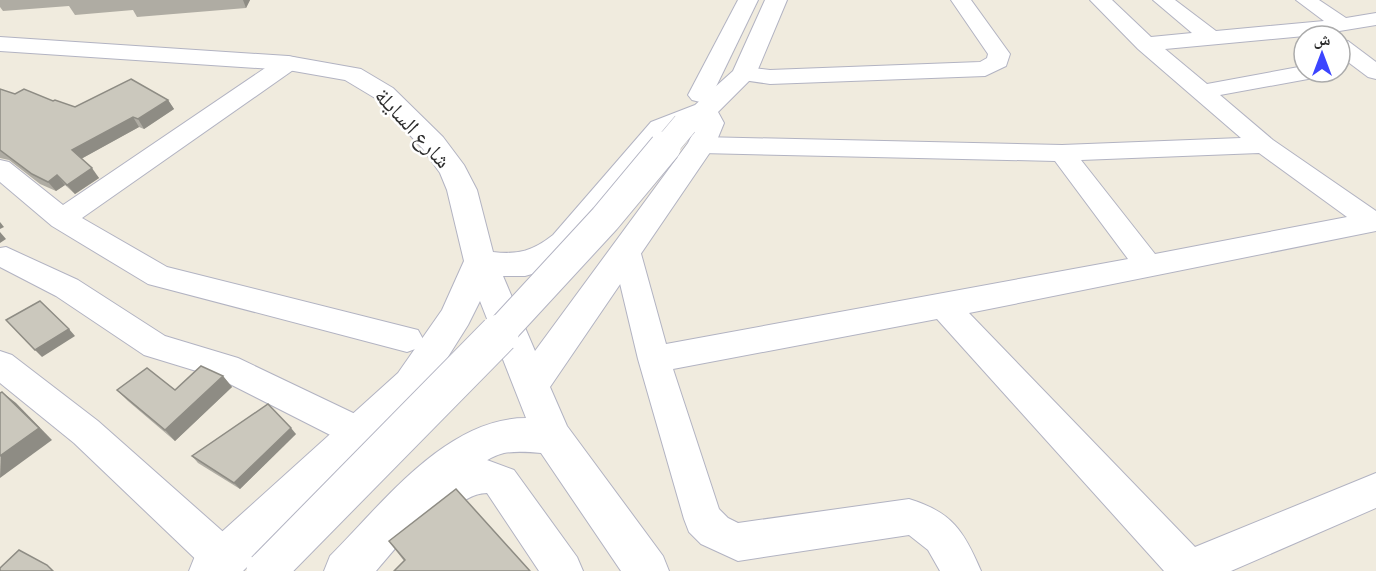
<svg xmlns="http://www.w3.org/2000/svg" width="1376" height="571" viewBox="0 0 1376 571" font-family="Signika,'Noto Naskh Arabic',sans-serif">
<rect width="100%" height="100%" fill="#f0ebde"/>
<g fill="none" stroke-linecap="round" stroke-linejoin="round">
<defs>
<g id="street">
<path d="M738,0H758L712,95L708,100L700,102L692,100L688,95Z"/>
<path d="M951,0H971L1010,54L1006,66L985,76L770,84L736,79L733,74L736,69L744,67L770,70L980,62L987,58L988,54Z"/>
<path d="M1090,0H1112L1151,37L1192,33L1153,0H1175L1216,31L1324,21L1296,0H1319L1346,18L1376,13V25L1315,35L1165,49L1207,84L1304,66V72H1319L1316,77L1308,79L1220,95L1273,140L1376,211V231L969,313L1195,547L1376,473V508L1231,571H1164L937,319L673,369L719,509L728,518L738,523L909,499C952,512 964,531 981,571H940L928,550L909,535L738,561L701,544L689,532L684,519L638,359L612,250L616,243L626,240L636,243L640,250L666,344L1128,259L1055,161L701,153L692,150L688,145L692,140L701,137L1062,145L1241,138L1138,49ZM1259,153L1347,217L1155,254L1081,160Z"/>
<path d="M1340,40L1348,41L1376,62V79L1368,77L1340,56Z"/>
<path d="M288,56L296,58L299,63L296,68L82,218L167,267L418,330L423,339L418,348L407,352L148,284L52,226L0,182V160L9,162L63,205L280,58Z"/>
<path d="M6,247L78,280L165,336L238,358L372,422L378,433L372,444L360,448L348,444L216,377L144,355L56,296L0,267V248Z"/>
<path d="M0,351L12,355L98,421L238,545L244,559L239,571H208L74,443L0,383Z"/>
<path d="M475,460H487L514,470L577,557L583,571H539L487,493C453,494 446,536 399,517L393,505L399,493L412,487L423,488L451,469Z"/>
</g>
<path id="secondary" d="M765,0H787L756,74L718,112L724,123L715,145L550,387L567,426L663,556L669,571H621L541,453C529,452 516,451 504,453C465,462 403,540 376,571H324L330,556C382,504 446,418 526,418L480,301L468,325L424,395L243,571H189L195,556L398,373L442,310L464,261L447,190L440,173L423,149L375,98L345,80L288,70L0,51V37L288,56L361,69L393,88L443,137L464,165L477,190L493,252C518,255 533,251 553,235L651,122L695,105L733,71ZM679,129L687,131L695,129L688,143L535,351L503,276H525L546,270L575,251L671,134Z"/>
</defs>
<use href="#street" stroke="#b2b3c2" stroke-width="2"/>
<use href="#secondary" stroke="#b2b3c2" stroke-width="2"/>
<use href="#street" fill="#fff" fill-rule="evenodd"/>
<use href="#secondary" fill="#fff" fill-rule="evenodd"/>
<defs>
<path id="secondary-bridge-far2" d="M664,149L685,124"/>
<path id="secondary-bridge-far1" d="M497,336L605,219L665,147"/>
<path id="secondary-bridge" d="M266,571L499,334"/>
</defs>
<use href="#secondary-bridge-far2" stroke="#b2b3c2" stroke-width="26" stroke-linecap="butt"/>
<use href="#secondary-bridge-far1" stroke="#b2b3c2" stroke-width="33" stroke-linecap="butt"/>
<use href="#secondary-bridge" stroke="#b2b3c2" stroke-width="41" stroke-linecap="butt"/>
<use href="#secondary-bridge-far2" stroke="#fff" stroke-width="25"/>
<use href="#secondary-bridge-far1" stroke="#fff" stroke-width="31"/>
<use href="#secondary-bridge" stroke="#fff" stroke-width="39"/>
</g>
<g fill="#afaca3">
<path d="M0,0H250L246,8L137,17L133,10L75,15L69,6L3,11L0,7Z"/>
<path d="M0,89L15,94L53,101L75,107L168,100L174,109L144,129L139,127L81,159L99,178L75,194L65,185L56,191L40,184L9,160L0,158Z"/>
<path d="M223,376L232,387L175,441L128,401L117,390H175Z"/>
<path d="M296,434L240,489L198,463L192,456Z"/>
<path d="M389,541L530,571L404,561Z"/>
</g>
<g fill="#8e8c84">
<path d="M243,0H250L246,8Z"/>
<path d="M168,100L174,109L144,129L138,119Z"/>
<path d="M133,117L139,127L79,160L72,150Z"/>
<path d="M92,168L99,178L75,194L67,185Z"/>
<path d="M57,175L65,185L56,191L48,182Z"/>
<path d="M0,222L4,227L0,229Z"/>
<path d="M0,232L6,239L0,243Z"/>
<path d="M69,329L75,336L42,357L35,350Z"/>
<path d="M223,376L232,387L175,441L165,430Z"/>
<path d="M2,392L16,403L52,440L0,478Z"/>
<path d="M291,428L296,434L240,489L234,483Z"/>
</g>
<g fill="#cbc8bd" stroke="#8e8c84" stroke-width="1.5">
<path d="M131,79L168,100L138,119L133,117L72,150L92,168L67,185L57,175L48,182L32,174L0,150V89L15,94L24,89L53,101L55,100L75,107Z"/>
<path d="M40,301L69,329L35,350L6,320Z"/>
<path d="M201,366L223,376L165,430L117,390L147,368L175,390Z"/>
<path d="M2,392L39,428L0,456V393Z"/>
<path d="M268,404L291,428L234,483L192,456Z"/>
<path d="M456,489L530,571H394L405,560L389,541Z"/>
<path d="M19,550L47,565L53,571H0V568Z"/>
</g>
<g text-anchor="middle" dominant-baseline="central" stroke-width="5" stroke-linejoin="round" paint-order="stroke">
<g font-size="22" fill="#2d2d2d" stroke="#fff">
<text transform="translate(413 128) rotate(47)">شارع السايلة</text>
</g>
</g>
<g transform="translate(1322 54)"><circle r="28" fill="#ffffff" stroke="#ababab" stroke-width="1.5"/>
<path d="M0-4.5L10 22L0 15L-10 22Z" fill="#3c45ff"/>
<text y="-9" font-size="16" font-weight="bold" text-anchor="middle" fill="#2d2d2d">ش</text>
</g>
</svg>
